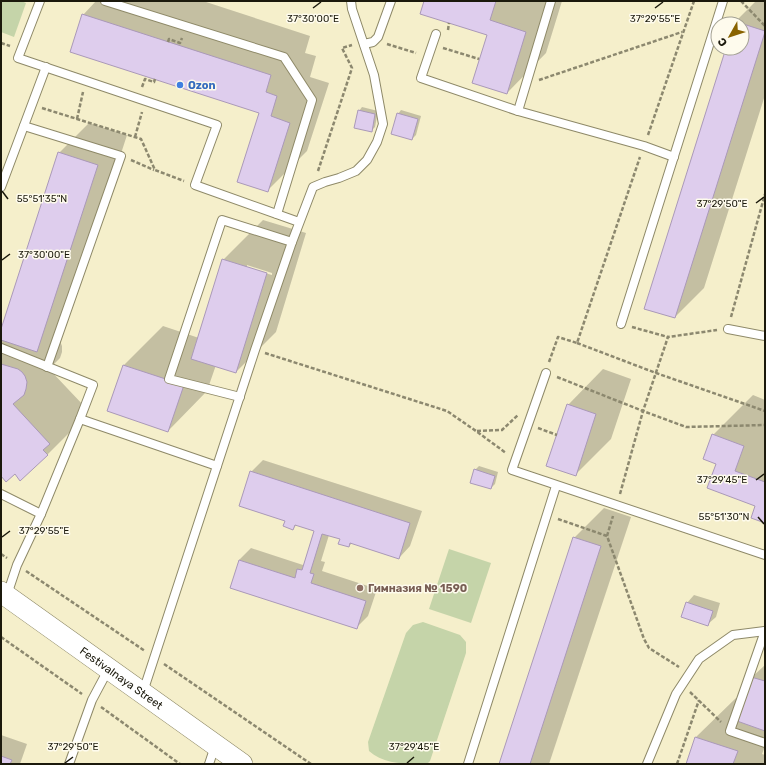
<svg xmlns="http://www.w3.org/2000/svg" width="766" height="765" viewBox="0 0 766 765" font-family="Rubik,sans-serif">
<rect width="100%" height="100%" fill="#f5efcb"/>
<g fill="#c5d4a9">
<path d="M1,1H21L26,3L14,37L1,32Z"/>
<path d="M449,549L491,563L471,623L429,609Z"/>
<path d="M423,622L460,635L466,642V653L430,761L427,764C408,764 384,765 369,751L368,742L406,633L413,625Z"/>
</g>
<g fill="#0003" fill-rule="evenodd">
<path d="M96,1H203L310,36L305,53L316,56L310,77L329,83L307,151L267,191L260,112L83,15Z"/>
<path d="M425,1H562L546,53L507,93L488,34Z"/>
<path d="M756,1H765V95L704,288L675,317L727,48H742V24H734L735,22Z"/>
<path d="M362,107L378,111L375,127L371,131L359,111Z"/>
<path d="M401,110L421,116L416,135L412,139L398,114Z"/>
<path d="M89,123L127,135L67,321L54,334L57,336L60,341L62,346V352L60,358L49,369L85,407L83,419L47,455L15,472L1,475V333L59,153Z"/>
<path d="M263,220L306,233L276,332L236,372L216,365L207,391L168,431L109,411L124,365L163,326L199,338L223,260ZM247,265L272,273V275L247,268Z"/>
<path d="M603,369L631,379L611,439L575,475L568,405Z"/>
<path d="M753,395L765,400V522L756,505L717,463L713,435Z"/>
<path d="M263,460L422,511L410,546L399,558L352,543L349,546L341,538L329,535L321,561L325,562L322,571L377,589L368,616L356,628L239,560L251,548L303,565L305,562L315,530L297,524L293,529L286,521L251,472Z"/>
<path d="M479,466L498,472L495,484L491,488L475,470Z"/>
<path d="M604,508L631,517L549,764H500L574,538Z"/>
<path d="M694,595L720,603L716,617L708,624L687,603Z"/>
<path d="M765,665V746L762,754L765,755V764H687L696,737L736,698L744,701L752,677Z"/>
<path d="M1,735L27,744L20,764H1Z"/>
</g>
<g fill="#decded" stroke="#aa99b8">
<path d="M424,1H496L490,20L526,32L507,94L472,83L487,35L420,14Z"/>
<path d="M82,14L271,75L266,92L277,96L271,116L290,123L268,192L237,182L259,113L70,52Z"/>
<path d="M734,21L765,31V32L675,318L644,309L726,48H742V24H733Z"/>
<path d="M358,110L375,114L372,132L354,128Z"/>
<path d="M397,113L418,119L412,140L391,134Z"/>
<path d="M58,152L98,165L37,352L1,340V329Z"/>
<path d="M222,259L267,273L236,373L191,359Z"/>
<path d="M1,364L18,369L22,372L25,376L27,382L26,389L24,395L13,404L50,444L43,450L48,455L20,481L15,474L6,482L1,476Z"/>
<path d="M123,365L184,385L168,432L107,411Z"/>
<path d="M567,404L596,414L576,476L546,466Z"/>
<path d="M712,434L744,446L735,471L765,482V523L751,518L755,506L707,488L716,464L703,459Z"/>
<path d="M474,469L495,476L491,489L470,483Z"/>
<path d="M250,471L410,523L399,559L350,543L349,547L338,544L340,539L322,534L310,573L314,574L311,583L366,601L357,629L230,588L239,560L295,578L297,569L302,570L314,531L295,525L293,530L283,526L285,521L239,506Z"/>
<path d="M573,537L601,546L530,764H499Z"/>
<path d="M686,602L713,611L708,626L681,617Z"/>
<path d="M751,677L765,681V731L737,721Z"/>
<path d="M695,737L738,751L733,764H686Z"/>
<path d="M1,756L12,760L10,764H1Z"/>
</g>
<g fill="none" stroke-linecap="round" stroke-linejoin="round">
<defs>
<g id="service">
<path d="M40,1L18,58L217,125L195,185L299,222"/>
<path d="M105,1L284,57L312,100L277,214"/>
<path d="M551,1L518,111L644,146L674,157"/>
<path d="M436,34L421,78L518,111"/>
<path d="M364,44L373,42L378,37L391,1"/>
<path d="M24,126L121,156L47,367"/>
<path d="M1,187L46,67"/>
<path d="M621,324L723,1"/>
<path d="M728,329L765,336"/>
<path d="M1,348L93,385L80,419"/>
<path d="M546,373L512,470L765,555"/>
<path d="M240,397L169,379L222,220L292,242"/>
<path d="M1,494L41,514"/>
<path d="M7,595L17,565L41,514L80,419L217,466"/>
<path d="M765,631L730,731L765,743"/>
<path d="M143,692L255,350L292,242L313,187L325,182L339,178L356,171L367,160L377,142L383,124L374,75L352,9L351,1"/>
<path d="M69,764L92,700L108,670"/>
<path d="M209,764L215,746"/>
<path d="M468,764L556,486"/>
<path d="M647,764L676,694L699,659L733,635L765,631"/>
</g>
<g id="tertiary">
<path id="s1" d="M1,592L242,764"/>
</g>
</defs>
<use href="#service" stroke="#8e8968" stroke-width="10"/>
<use href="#tertiary" stroke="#8e8968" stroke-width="22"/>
<g stroke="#8c886f" stroke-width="2.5" stroke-dasharray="4 2" stroke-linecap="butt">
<path d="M741,1L765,26"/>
<path d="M448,30L449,23"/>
<path d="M168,42L169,39L180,43L182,38"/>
<path d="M1,43L10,46"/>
<path d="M387,44L416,53"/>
<path d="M443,48L479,59"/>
<path d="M539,80L682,32"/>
<path d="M142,87L145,79L154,82L155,79"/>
<path d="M42,108L141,139L155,170L184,181"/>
<path d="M77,119L83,92"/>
<path d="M648,135L694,1"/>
<path d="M135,137L142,112"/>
<path d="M131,160L154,170"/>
<path d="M318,171L352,68L342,48L352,45"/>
<path d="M731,317L765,194"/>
<path d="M632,327L668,337"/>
<path d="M577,343L656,373L765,411"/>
<path d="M265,353L447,411L476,431L506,453"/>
<path d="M549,362L558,337L577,343L640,157"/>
<path d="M557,377L643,411L686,427L765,425"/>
<path d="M538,428L557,435"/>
<path d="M477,431L502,430L518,415"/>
<path d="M620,494L643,411L668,337L717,330"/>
<path d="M558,519L607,536L644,639L649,648L679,667"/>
<path d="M607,536L613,516"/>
<path d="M1,554L7,558"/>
<path d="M26,571L145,651"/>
<path d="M1,637L82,694"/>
<path d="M164,664L311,764"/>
<path d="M690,692L721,722"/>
<path d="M101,707L180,764"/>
<path d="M677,764L699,700"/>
</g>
<use href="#service" stroke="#fff" stroke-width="8"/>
<use href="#tertiary" stroke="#fff" stroke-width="21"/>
</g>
<path fill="none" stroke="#1b190c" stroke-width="1.5" d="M313,8L321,2M655,8L663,2M2,191L8,199M756,203L764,197M2,260L10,254M756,480L764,474M758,517L764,524M2,537L10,531M65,763L73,757M407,763L414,757"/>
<circle fill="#3f7fe0" stroke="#fefbed" stroke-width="1.5" cx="180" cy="85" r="4"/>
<circle fill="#8d6e63" stroke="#fefbed" stroke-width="1.5" cx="360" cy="588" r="4"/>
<g text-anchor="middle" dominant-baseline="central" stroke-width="3" stroke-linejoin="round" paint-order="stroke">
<g font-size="11" font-weight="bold" fill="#366cbe" stroke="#fefbed" text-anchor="start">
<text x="188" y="85">Ozon</text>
</g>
<g font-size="11" font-weight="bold" fill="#785e54" stroke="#fefbed" text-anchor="start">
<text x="368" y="588">Гимназия № 1590</text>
</g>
<g font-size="11" fill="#1b190c" stroke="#fefbed">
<text stroke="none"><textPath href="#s1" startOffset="148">Festivalnaya Street</textPath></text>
</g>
</g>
<g font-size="10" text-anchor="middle" fill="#1b190c" stroke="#fefbed" stroke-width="3" stroke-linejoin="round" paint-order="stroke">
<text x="313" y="22">37°30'00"E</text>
<text x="655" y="22">37°29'55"E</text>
<text x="42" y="202">55°51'35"N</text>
<text x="722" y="207">37°29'50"E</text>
<text x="44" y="258">37°30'00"E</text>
<text x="722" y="483">37°29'45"E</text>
<text x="724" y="520">55°51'30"N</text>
<text x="44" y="534">37°29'55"E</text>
<text x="73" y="750">37°29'50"E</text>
<text x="414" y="750">37°29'45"E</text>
</g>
<rect width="766" height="765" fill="none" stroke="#1b190c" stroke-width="4"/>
<g transform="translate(730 36) rotate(231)"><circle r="19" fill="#fefbed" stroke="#a3a193"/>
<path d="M0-3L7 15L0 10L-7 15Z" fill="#896300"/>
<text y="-6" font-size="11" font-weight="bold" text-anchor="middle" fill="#1b190c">С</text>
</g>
</svg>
